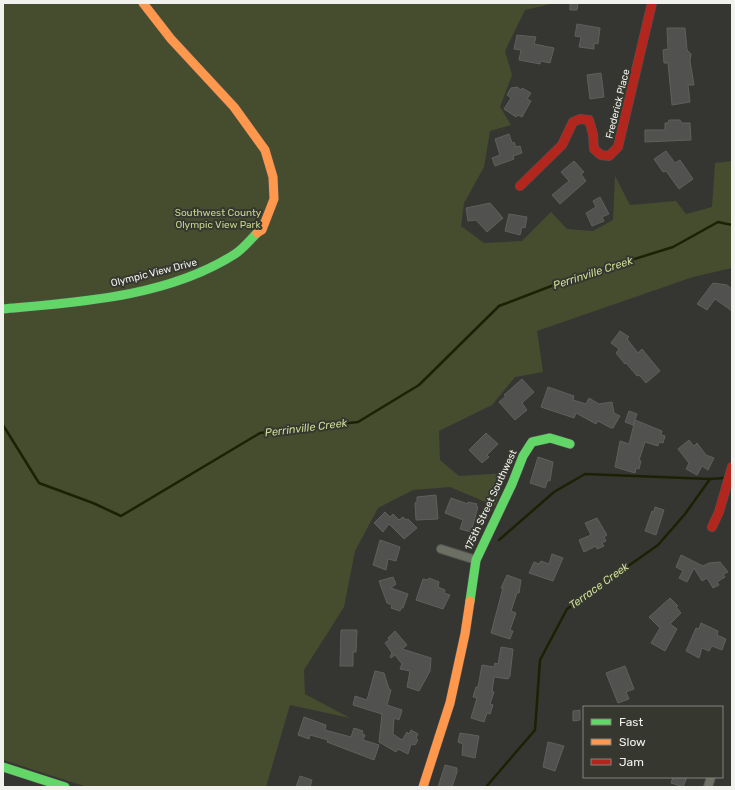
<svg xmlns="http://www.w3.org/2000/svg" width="735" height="790" viewBox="0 0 735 790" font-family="Rubik,sans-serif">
<rect width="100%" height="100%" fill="#353632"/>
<path fill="#464d2e" d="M3,3H555L525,10L505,51L512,75L500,107L511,125L490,131L484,167L464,203L461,226L484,243L522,241L551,212L567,229L593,231L613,220L615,176L630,205L676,201L686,214L712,207L715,163L732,161V268L693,277L537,331L543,372L515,377L492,405L439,431L440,460L459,476L507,473L495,506L450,487L413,490L378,508L355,551L344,607L304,670L305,694L350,718L290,705L266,787H87L3,760Z"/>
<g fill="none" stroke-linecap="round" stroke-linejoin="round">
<g stroke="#1c2104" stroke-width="2.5">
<path d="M3,425L39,483L93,503L121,516L260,433L358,422L419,385L499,306L567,280L673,247L718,222L732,225"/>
<path d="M499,540L554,492L585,474L710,479"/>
<path d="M486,787L535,730L540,660L567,609L658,545L685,514L710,479L724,478"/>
</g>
</g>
<g fill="#51524f" stroke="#5f605d">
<path d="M570,3H578L577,10H570Z"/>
<path d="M577,24L600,28L598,44L594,43V49L579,47L581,37L575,36Z"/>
<path d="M667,28H685L687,50L691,54L690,61L694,85H688L690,102L672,105L668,63H664L663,50L668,49Z"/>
<path d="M517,35L536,37L534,44L554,48L550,63L541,61L540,64L519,60L521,50L514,49Z"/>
<path d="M601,73L604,97L590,99L587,75Z"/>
<path d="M517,87L521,90L522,88L531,93L527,99L531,101L522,117L518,115L516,117L504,109L511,98L507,95L511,88Z"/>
<path d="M669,120H680L682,123H690L691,140L645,142V130H665V123H668Z"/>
<path d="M509,134L512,143L514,142L516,147L520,146L522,153L513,156L514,159L495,166L492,158L500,155L495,139Z"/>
<path d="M666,151L675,163L680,160L693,179L679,189L666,171L663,172L654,159Z"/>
<path d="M574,161L584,172L581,174L586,181L560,204L552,195L569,181L561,172Z"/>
<path d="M600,197L609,214L602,217L604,221L592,226L586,213L596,207L593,201Z"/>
<path d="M490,203L503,218L487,232L476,220L468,221L466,208Z"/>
<path d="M509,214L527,217L525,228L522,227L520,235L505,231Z"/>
<path d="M713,283L727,285L732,289V311L715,299L707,310L697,304Z"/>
<path d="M620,331L629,337L627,339L638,353L642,349L660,371L646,383L639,375L637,376L626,363L625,364L616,353L619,349L611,343Z"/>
<path d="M522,379L534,392L522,403L527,410L515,420L499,402L506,396L504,395Z"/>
<path d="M548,387L574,396L573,400L586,404L589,398L599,404L612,402L614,413L620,416L613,428H611L598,421L596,424L576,413L574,418L541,407Z"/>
<path d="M629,411L637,414L633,425L625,422Z"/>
<path d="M635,420L662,431L661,435L665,436L663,443L659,442L658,446L645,442L639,460L641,461L639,469L636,468L635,473L615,467L620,441L629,444Z"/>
<path d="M486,433L498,444L487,455L489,457L482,463L469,450Z"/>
<path d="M689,440L694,446L697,443L706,455L714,458L708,470L702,466L697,475L686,469L689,463L678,449Z"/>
<path d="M538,457L553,462L550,481L548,480L545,488L530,483Z"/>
<path d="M436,495L438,519L416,520L415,503L417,502V497Z"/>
<path d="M451,498L468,504V502L477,504L476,506L478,507L471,532L460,529L463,520L445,513Z"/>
<path d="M655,507L664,510L656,535L645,531L652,511L654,512Z"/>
<path d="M385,512L390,517L393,514L399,520L403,517L406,520L408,519L417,528L404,539L389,524L383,532L374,523Z"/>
<path d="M597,518L607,535L604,537L606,541L602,543L604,546L597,549L596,546L584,552L579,540L591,535L585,523Z"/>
<path d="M380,540L400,547L396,561L388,559L386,570L373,565Z"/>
<path d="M552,554L563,558L553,581L529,573L534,562L539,564L541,561L549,564Z"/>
<path d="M681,555L703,566L709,563L720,562L728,572L723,574L725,577L717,582L719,585L713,588L707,578L702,581L694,568L687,582L679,578L683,571L676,567Z"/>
<path d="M507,575L521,580L519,593H517L511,611L516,613L510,630L513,631L510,639L491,633L503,588H501Z"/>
<path d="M393,577L396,584L391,588L408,594L403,608H401L400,611L391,608L392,605L387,603L379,581Z"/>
<path d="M429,578L439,582L438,587L445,590L444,593L450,595L443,609L416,600L423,579L428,580Z"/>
<path d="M670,598L678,606L676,607L681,613L670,624L677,629L665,651L651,643L660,628L649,617Z"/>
<path d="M701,623L718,631L717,635L726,639L722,650L712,646L709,651L702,648L699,658L686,651L696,628L699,629Z"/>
<path d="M341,630H357L356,652H353V666H340Z"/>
<path d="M395,631L407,645L402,649L431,658L430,671L419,691L407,687L410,671L400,669L402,664L395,655L391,658L390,657L392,653L385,643L389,640L388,638Z"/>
<path d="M501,647L513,649L510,676L508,679L494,677L492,692H494L490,704L493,705L490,714L487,713L484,722L471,718L477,698L473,697L476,687H478L482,665L494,667L495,663L498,664Z"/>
<path d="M625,666L634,689L626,692L629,699L618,703L606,673Z"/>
<path d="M375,671L384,673L389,689L391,690L387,705L402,710L399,720L394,718L393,734L402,740L407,732L409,734L411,730L418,734L416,738L418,740L415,745L411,744L408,754L398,749L396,752L379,742L382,714L353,705L355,696L367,700Z"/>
<path d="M580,710V720L573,721V711Z"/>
<path d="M304,717L326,725L325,730L351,737L354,728L363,731L362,734L365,735L363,740L379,745L374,760L327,742L328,740L310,735L309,739L298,735Z"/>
<path d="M460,733L479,736L475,758L462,755L463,744L458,742Z"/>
<path d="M548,742L564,746L555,771L543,767Z"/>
<path d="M445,765L457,768V772L452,787H438Z"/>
<path d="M300,776L312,780L310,787H296Z"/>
<path d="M673,777H687L683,787L671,783Z"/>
</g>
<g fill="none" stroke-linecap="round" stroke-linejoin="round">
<defs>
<g id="street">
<path d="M441,549L476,560"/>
<path d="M708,787L711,777"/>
</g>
<g id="fast">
<path d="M3,309C80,302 168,297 235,254C243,249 250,240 257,233"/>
<path d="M470,601L476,560L512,484L523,456L532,442L550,438L570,444"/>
<path d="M3,767L65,787"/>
</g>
<g id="slow">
<path d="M143,3L171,39L234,107L265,150L273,177L274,199L262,230L257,233"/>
<path d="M423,787L450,703L465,634L470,601"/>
</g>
<g id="jam">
<path d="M520,186L562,145L573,122L580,119L589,120L593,134L594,149L601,155L609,156L618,147L652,3"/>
<path d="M712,527L719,512L732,467"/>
</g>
</defs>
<use href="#street" stroke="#535351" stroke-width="10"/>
<use href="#fast" stroke="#535351" stroke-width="10"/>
<use href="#slow" stroke="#535351" stroke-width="10"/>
<use href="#jam" stroke="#535351" stroke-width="10"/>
<use href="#street" stroke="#6c7063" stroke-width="8"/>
<use href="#fast" stroke="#63d668" stroke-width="9"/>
<use href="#slow" stroke="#ff974d" stroke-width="9"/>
<use href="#jam" stroke="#b3261e" stroke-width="9"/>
</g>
<g text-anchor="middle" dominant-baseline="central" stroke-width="4" stroke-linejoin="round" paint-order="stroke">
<g font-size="10" fill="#f1f2ed" stroke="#363830">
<text transform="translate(618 104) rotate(-76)">Frederick Place</text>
<text transform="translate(154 273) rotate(-14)">Olympic View Drive</text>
<text transform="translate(491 500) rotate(-65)">175th Street Southwest</text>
</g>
<g font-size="10" fill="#c4d58d" stroke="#363830">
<text x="218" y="213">Southwest County<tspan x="218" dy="12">Olympic View Park</tspan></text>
</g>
<g font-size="11" font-style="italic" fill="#cdde96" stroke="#363830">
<text transform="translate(593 273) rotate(-18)">Perrinville Creek</text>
<text transform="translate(306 428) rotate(-7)">Perrinville Creek</text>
<text transform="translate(599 586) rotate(-36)">Terrace Creek</text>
</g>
</g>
<rect width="735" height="790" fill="none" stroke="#f1f2ed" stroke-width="8"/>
<rect x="583" y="706" width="140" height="72" fill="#363830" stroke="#81827c"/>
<rect x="591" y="719" width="20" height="6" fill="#63d668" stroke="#81827c"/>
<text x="619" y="726" font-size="12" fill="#f1f2ed">Fast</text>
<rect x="591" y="739" width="20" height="6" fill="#ff974d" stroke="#81827c"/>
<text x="619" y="746" font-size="12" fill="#f1f2ed">Slow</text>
<rect x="591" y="759" width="20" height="6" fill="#b3261e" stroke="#81827c"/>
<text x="619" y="766" font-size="12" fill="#f1f2ed">Jam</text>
</svg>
